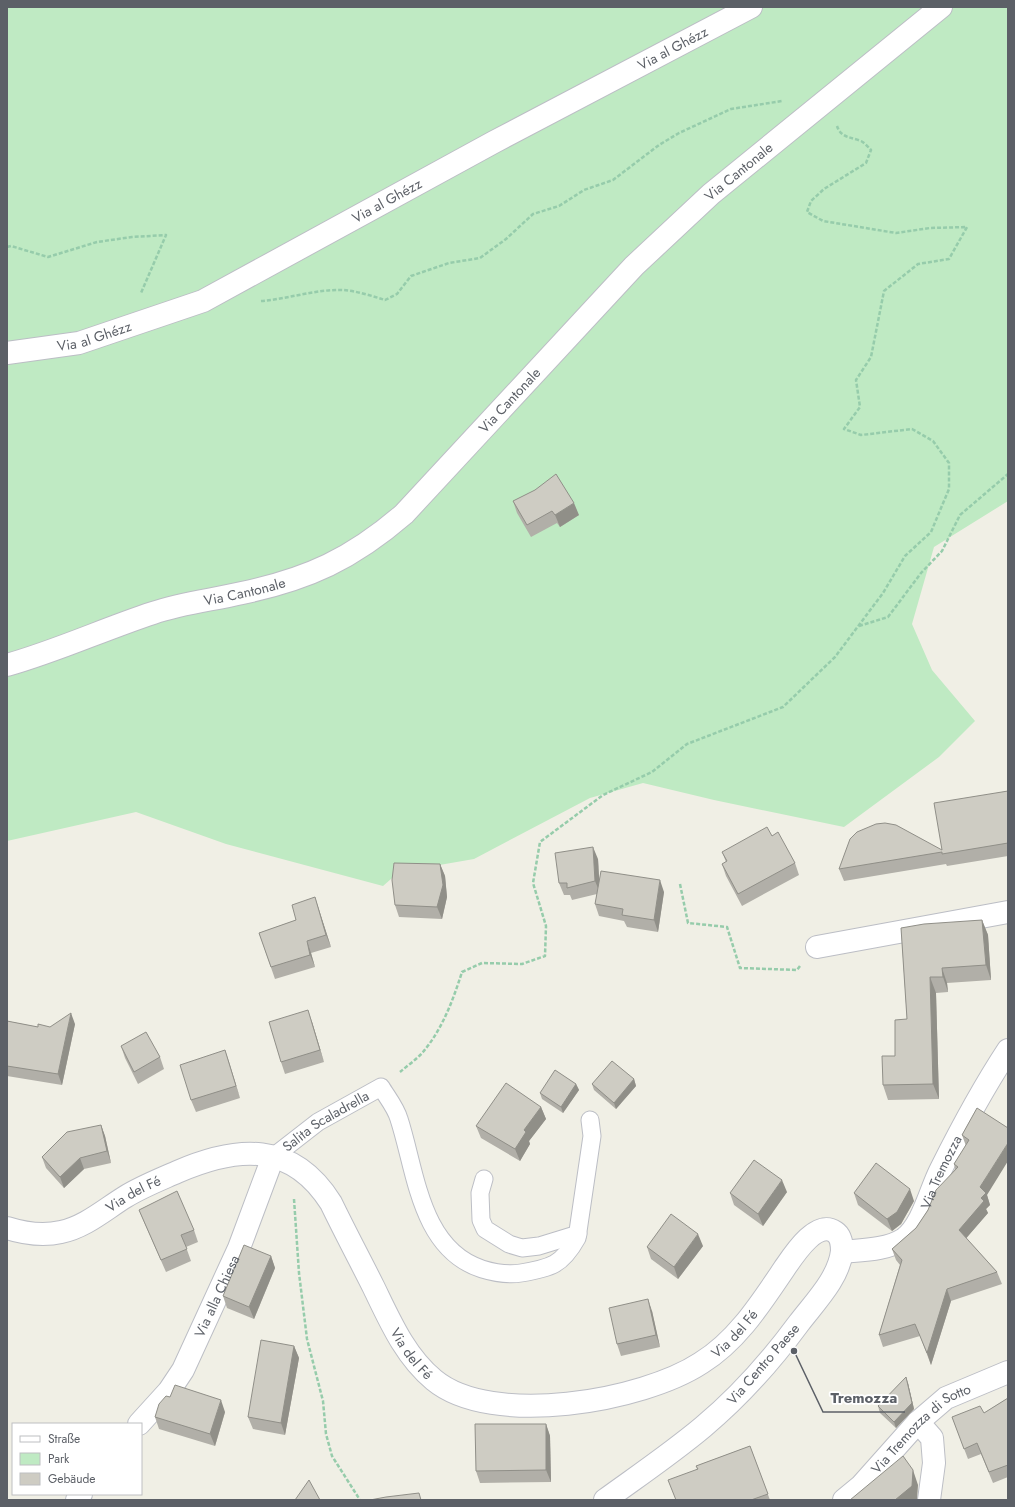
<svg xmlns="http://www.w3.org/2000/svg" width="1015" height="1507" viewBox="0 0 1015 1507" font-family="Jost,sans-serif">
<rect width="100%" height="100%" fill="#f0efe5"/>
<path fill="#bfeac3" d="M7,7H1008V501L934,547L912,624L932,670L975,721L939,757L844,827L714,800L643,783L590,798L474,859L399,872L383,886L226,844L136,812L7,841Z"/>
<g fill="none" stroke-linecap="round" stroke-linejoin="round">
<defs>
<g id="service">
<path id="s1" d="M273,1157L318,1122L381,1087C387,1097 396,1108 399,1119C416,1171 420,1249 482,1269C495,1273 509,1275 521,1273C551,1268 562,1265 577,1238L592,1136L590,1120"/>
<path d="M484,1179L480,1193L481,1220L485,1229L509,1244L522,1248L539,1246L578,1234"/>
</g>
<path id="pedestrian" d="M918,1422L932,1438L934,1463L929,1500"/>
<g id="minor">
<path id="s2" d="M7,353L79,343L203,301L494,142L751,7"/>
<path d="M817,947L1008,912"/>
<path id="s3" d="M842,1252C861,1250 887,1250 904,1239C923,1225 930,1190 941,1169C961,1129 983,1088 1008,1050"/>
<path id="s4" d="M139,1424L169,1391L183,1370L239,1248L273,1157"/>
<path d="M77,1500L81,1494"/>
<path id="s5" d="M844,1500L861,1486L918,1422L946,1398L1008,1372"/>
</g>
<g id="tertiary">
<path id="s6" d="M7,665C57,651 104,629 153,613C182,603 212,600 242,593C308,579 352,559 404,514L634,266L711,194L941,7"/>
<path id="s7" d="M7,1228C23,1233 44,1236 61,1232C85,1227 104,1210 125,1197C141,1187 159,1180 177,1172C237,1146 292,1141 331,1203C345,1232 360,1260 374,1288C390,1321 405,1356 434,1380C492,1428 643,1401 701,1363C737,1341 761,1303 784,1269C793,1256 816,1219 835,1232C841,1236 842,1245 842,1251C839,1278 815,1302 799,1323C771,1361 739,1397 703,1427C672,1453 638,1476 605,1500"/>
</g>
</defs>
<use href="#service" stroke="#bcbec5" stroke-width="19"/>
<use href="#pedestrian" stroke="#bcbec5" stroke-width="24"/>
<use href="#minor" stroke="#bcbec5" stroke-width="24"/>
<use href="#tertiary" stroke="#bcbec5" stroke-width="24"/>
<g stroke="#96ccab" stroke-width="2.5" stroke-dasharray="4 2" stroke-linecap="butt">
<path d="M7,247L11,246L48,257L97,242L132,237L166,235L141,293"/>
<path d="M261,301C288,299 316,289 343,290C357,291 372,296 385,300L397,294L411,276L449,263L480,258L506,239L533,214L559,206L584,190L613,180L659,145L679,133L731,109L782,101"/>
<path d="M859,626L888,617L921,573L942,551L960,515L1008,474"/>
<path d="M680,884L688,923L727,927L740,968L797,970L800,966"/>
<path d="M400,1072C407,1066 417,1059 423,1052C443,1028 453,1000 462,972L482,963L522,964L545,956L546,926L533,883L540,842L603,795L652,772L687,744L783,707L835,657L883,593L905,556L931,532L949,489V463L933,441L912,429L861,435L844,429L860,407L856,380L871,357L884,291L918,264L949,259L967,227L930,228L896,233L823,221L807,212L811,201L824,189L866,163L871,150C868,147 865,143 861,141C851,137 841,138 837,126"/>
<path d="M294,1199L299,1273L307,1339L323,1401L326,1434L332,1456L360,1500"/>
</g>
<use href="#service" stroke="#fff" stroke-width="17"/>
<use href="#pedestrian" stroke="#fff" stroke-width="22"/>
<use href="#minor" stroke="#fff" stroke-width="22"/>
<use href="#tertiary" stroke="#fff" stroke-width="22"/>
</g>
<g fill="#b1afa8">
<path d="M513,501L579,515L560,527L557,523L531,537L517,513Z"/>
<path d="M1008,792V856L947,866L946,864L844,881L839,869L942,850Z"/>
<path d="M772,836L795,863L799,875L742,906L726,876L722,864L726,862L722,852Z"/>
<path d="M598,859L599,880L664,892L658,932L627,927L624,921L599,916L595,904L597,894L572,900L570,895H564L559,883Z"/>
<path d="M440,864L445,876L447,897L442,919L399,917L395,905Z"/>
<path d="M315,897L331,947L311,953L315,967L275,979L259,933L296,920Z"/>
<path d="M982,920L988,935L991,980L947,983L948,992L936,993L939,1099L888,1100L883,1085L895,1056L907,1019L901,928Z"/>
<path d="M7,1021L38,1027H50L75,1024L62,1085L7,1076Z"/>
<path d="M312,1022L324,1062L285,1074L281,1062Z"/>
<path d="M121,1046L160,1057L164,1069L138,1084L125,1058Z"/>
<path d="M225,1050L240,1098L196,1112L191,1100Z"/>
<path d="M634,1079L636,1086L616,1109L594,1090L592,1084Z"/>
<path d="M576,1084L579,1090L563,1113L542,1099L540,1093Z"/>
<path d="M541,1107L546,1119L529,1141L530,1144L520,1161L481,1138L476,1126Z"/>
<path d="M977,1108L987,1195L990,1205L986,1209L988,1213L966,1238L997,1272L1002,1284L951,1301L931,1365L920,1336L883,1347L879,1335L900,1265L896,1260L892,1249L916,1228L955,1169L954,1164L966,1146L962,1135Z"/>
<path d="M101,1125L105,1136L111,1163L84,1169L64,1188L46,1168L42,1157Z"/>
<path d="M787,1192L763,1226L734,1205L730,1193Z"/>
<path d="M854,1193L914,1201L901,1224L892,1231L858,1205Z"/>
<path d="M139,1210L194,1230L198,1242L186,1247L191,1261L166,1272L144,1222Z"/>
<path d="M703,1246L678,1279L651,1259L647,1247Z"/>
<path d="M271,1256L275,1268L254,1319L227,1308L223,1296Z"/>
<path d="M652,1311L660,1347L621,1356L617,1344Z"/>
<path d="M294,1346L299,1358L285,1435L253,1429L248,1417Z"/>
<path d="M908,1383L914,1409L896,1428L880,1413L878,1406Z"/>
<path d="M1008,1398V1477L993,1483L981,1454L968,1459L952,1417L984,1413Z"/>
<path d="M225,1412L215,1446L159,1429L155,1417Z"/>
<path d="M546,1424L550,1436L551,1482L480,1483L476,1471Z"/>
<path d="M750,1446L770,1500H675L697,1469L696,1466Z"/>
</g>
<g fill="#908f88">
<path d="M574,503L579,515L560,527L555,515Z"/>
<path d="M593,847L598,859L600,893L595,881Z"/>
<path d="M440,864L445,876L447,897L442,919L437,907Z"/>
<path d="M660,880L664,892L658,932L654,920Z"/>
<path d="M315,897L319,910L331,947L326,935Z"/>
<path d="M982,920L988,935L991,980L986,965Z"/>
<path d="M307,941L311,953L315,967L310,955Z"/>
<path d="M942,968L947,983L948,992L943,977Z"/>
<path d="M930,977L936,993L939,1099L933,1084Z"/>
<path d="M308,1010L312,1022L324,1062L320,1050Z"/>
<path d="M71,1013L75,1024L62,1085L58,1074Z"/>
<path d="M225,1050L229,1062L240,1098L236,1086Z"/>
<path d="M634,1079L636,1086L616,1109L614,1103Z"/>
<path d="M576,1084L579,1090L563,1113L561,1107Z"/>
<path d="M541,1107L546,1119L529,1141L530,1144L520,1161L515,1149L524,1130Z"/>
<path d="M101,1125L105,1136L111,1163L107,1151Z"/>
<path d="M1008,1143V1161L987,1195L990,1205L986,1209L988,1213L963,1242L959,1230L981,1198L980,1187Z"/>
<path d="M80,1158L84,1169L64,1188L60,1177Z"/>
<path d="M782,1180L787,1192L763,1226L758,1214Z"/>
<path d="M910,1189L914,1201L901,1224L892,1231L887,1219Z"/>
<path d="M698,1234L703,1246L678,1279L674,1267Z"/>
<path d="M271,1256L275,1268L254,1319L249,1307Z"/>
<path d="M947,1289L951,1301L931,1365L927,1353Z"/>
<path d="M648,1299L652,1311L660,1347L656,1335Z"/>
<path d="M294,1346L299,1358L285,1435L281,1423Z"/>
<path d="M906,1377L908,1383L914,1409L896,1428L894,1422Z"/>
<path d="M221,1400L225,1412L215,1446L210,1434Z"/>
<path d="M546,1424L550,1436L551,1482L546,1470Z"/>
<path d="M913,1470L918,1485L917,1500H895Z"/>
</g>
<g fill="#ceccc3" stroke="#908f88">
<path d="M556,474L574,503L555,515L552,511L527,525L513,501L535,490Z"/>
<path d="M1008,791V843L942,854V852L839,869L850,839L857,832L876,824L885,823L896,825L942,850L934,803Z"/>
<path d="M767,827L772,836L778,832L795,863L738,894L722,864L727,861L722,852Z"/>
<path d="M593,847L595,881L567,888V883H559L555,853Z"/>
<path d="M394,863L440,864L443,885L437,907L395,905L392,880Z"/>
<path d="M601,871L660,880L654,920L622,915L623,909L595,904Z"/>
<path d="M315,897L326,935L307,941L310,955L271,967L259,933L296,920L292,905Z"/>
<path d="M982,920L986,965L942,968L943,977H930L933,1084L883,1085L882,1056H895V1020L907,1019L901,928L924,924Z"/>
<path d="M308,1010L320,1050L281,1062L269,1022Z"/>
<path d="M71,1013L58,1074L7,1066V1021L38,1027V1024L50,1027Z"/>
<path d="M146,1032L160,1057L134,1072L121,1046Z"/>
<path d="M225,1050L236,1086L191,1100L180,1065Z"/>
<path d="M612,1061L634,1079L614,1103L592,1084Z"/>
<path d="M555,1070L576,1084L561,1107L540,1093Z"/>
<path d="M506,1083L541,1107L524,1130L526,1132L515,1149L476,1126Z"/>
<path d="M977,1108L1008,1128V1143L980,1187L986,1193L981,1198L984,1201L959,1230L997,1272L947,1289L927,1353L915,1324L879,1335L902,1260L892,1249L916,1228L928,1210L936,1190L958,1167L954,1164L969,1140L962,1135Z"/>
<path d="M101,1125L107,1151L80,1158L60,1177L42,1157L67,1132Z"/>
<path d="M754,1160L782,1180L758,1214L730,1193Z"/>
<path d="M876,1163L910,1189L897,1212L887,1219L854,1193Z"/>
<path d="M177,1191L194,1230L181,1235L187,1249L161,1260L139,1210Z"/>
<path d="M671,1214L698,1234L674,1267L647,1247Z"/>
<path d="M244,1245L271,1256L249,1307L223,1296Z"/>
<path d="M648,1299L656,1335L617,1344L609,1308Z"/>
<path d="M261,1340L294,1346L281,1423L248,1417Z"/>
<path d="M906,1377L912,1403L894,1422L878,1406Z"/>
<path d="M175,1385L221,1400L210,1434L155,1417L159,1404L166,1396L170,1397Z"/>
<path d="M1008,1398V1465L989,1472L977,1443L964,1449L952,1417L980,1406L984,1413Z"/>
<path d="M475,1424H546V1470L476,1471Z"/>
<path d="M750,1446L768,1494L751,1500H676L668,1480L698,1469L696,1466Z"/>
<path d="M903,1456L913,1470L912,1486L895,1500H850Z"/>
<path d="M309,1480L320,1500H295Z"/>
<path d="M419,1493L421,1500H370L386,1497Z"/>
</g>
<g text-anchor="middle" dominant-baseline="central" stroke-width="3.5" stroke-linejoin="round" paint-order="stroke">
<g font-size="14" fill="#5c6067" stroke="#fff">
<text stroke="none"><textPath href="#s2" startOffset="737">Via al Ghézz</textPath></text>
<text stroke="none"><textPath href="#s6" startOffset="908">Via Cantonale</textPath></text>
<text stroke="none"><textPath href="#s2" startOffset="413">Via al Ghézz</textPath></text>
<text stroke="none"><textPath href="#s2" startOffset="89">Via al Ghézz</textPath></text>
<text stroke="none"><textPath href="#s6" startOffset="584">Via Cantonale</textPath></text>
<text stroke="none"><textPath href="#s6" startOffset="249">Via Cantonale</textPath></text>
<text stroke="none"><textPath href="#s1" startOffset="64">Salita Scaladrella</textPath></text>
<text stroke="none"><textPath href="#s3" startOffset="141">Via Tremozza</textPath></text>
<text stroke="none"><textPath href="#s7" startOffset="137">Via del Fé</textPath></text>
<text stroke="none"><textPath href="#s4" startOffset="151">Via alla Chiesa</textPath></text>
<text stroke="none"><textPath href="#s7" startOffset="891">Via del Fé</textPath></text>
<text stroke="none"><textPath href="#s7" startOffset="532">Via del Fé</textPath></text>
<text transform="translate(763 1364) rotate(-49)">Via Centro Paese</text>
<text stroke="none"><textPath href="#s5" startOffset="106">Via Tremozza di Sotto</textPath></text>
</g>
</g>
<path fill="none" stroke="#5c6067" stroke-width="1.5" d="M794 1351L823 1412H905"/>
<circle fill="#5c6067" stroke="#fff" stroke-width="1.5" cx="794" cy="1351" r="4"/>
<g font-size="15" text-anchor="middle" font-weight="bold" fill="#5c6067" stroke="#fff" stroke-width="3.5" stroke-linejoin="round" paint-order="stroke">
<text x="864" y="1403">Tremozza</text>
</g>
<rect width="1015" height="1507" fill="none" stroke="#5c6067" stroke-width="16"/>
<rect x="12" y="1423" width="130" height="72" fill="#ffffff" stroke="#bebfc2"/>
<rect x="20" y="1436" width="20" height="6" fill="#ffffff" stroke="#bebfc2"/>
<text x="48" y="1443" font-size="12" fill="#5c6067">Straße</text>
<rect x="20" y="1453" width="20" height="12" fill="#bfeac3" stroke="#bebfc2"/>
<text x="48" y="1463" font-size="12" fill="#5c6067">Park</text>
<rect x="20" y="1473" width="20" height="12" fill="#ceccc3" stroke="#bebfc2"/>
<text x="48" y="1483" font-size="12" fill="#5c6067">Gebäude</text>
</svg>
